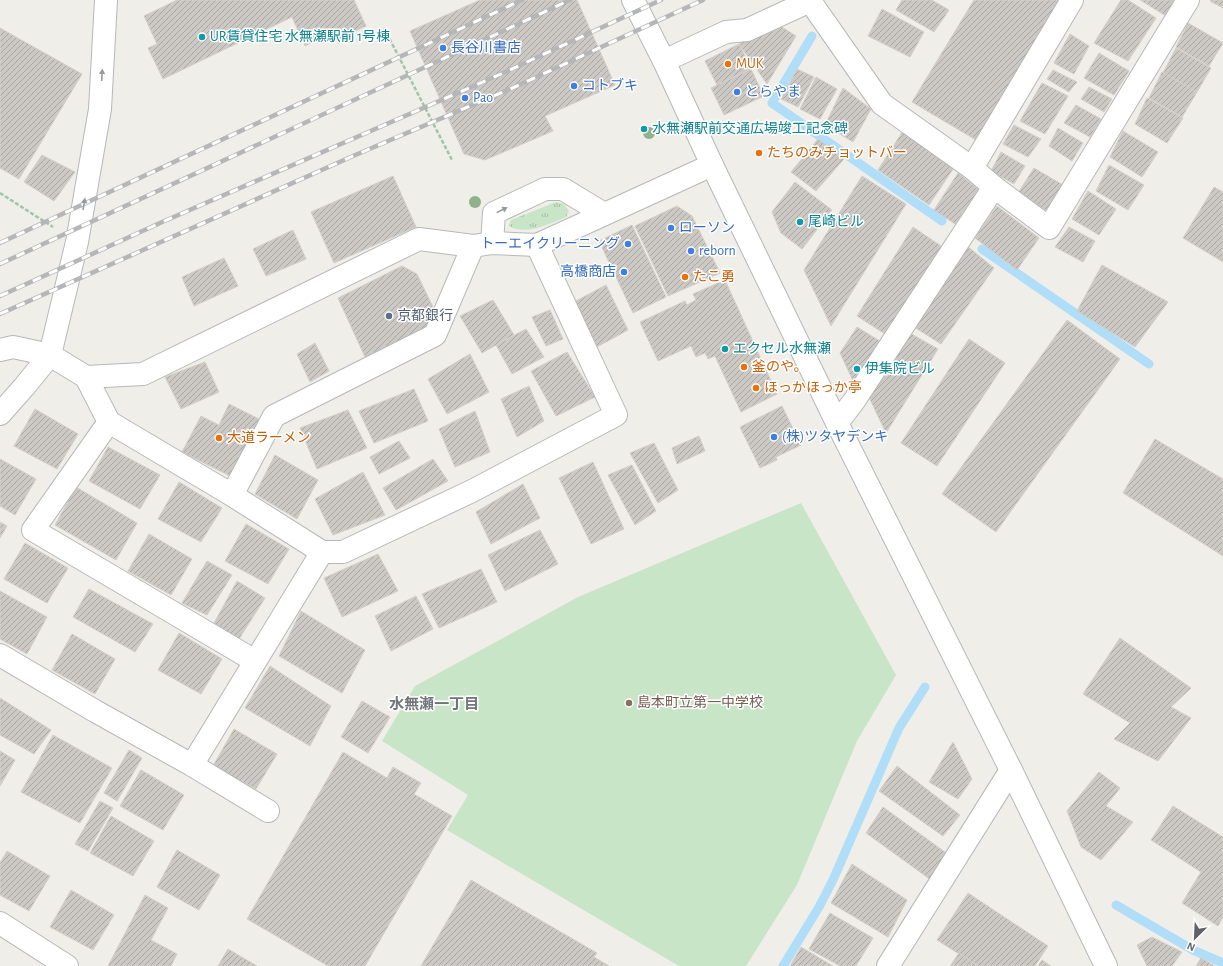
<svg xmlns="http://www.w3.org/2000/svg" width="1223" height="966" viewBox="0 0 1223 966" font-family="'Alegreya Sans','Noto Sans JP',sans-serif">
<defs>
<pattern id="grass-tufts" width="24" height="20" patternUnits="userSpaceOnUse"><rect width="24" height="20" fill="#c9e5c7"/><path d="M3 7l-1-3M5 7V3M7 7l1-3M15 17l-1-3M17 17v-4M19 17l1-3" fill="none" stroke="#a6bda5"/></pattern>
<pattern id="building-hatch" width="6" height="6" patternUnits="userSpaceOnUse"><rect width="6" height="6" fill="#ccc9c4"/><path d="M-1 1l2-2M0 6l6-6M5 7l2-2" fill="none" stroke="#a9a7a3"/></pattern>
</defs>
<rect width="100%" height="100%" fill="#f0eee8"/>
<path fill="url(#grass-tufts)" d="M556,202L564,204L569,211L566,217C549,224 526,236 509,226L511,220Z"/>
<path fill="#c9e5c7" d="M801,503L896,675L857,741L797,885L746,966H679L447,830L468,795L382,741L415,686L578,597Z"/>
<g fill="none" stroke-linecap="round" stroke-linejoin="round">
<g stroke="#b0def8" stroke-width="9">
<path d="M812,36L772,103L942,221"/>
<path d="M982,249L1149,364"/>
<path d="M1116,905L1193,950L1223,963"/>
<path d="M783,966L819,907L833,880L899,728L925,687"/>
</g>
</g>
<g fill="url(#building-hatch)" stroke="#d4cfc7">
<path d="M177,0H354L366,26L335,41L332,33L305,46L292,17L163,79L148,48L157,44L144,16Z"/>
<path d="M480,0H577L615,85L545,116L553,131L485,160L464,154L410,31Z"/>
<path d="M902,0H932L949,10L934,32L896,10Z"/>
<path d="M974,0H1061L976,140L912,102Z"/>
<path d="M1121,0H1128L1156,18L1128,61L1094,43Z"/>
<path d="M1140,0H1176L1166,16Z"/>
<path d="M1211,0H1223V8L1210,1Z"/>
<path d="M882,9L924,32L910,57L868,36Z"/>
<path d="M774,22L796,36L767,84L739,44Z"/>
<path d="M1188,23L1223,43L1209,66L1176,47Z"/>
<path d="M0,28L82,74L19,179L0,168Z"/>
<path d="M1070,34L1089,46L1074,74L1054,63Z"/>
<path d="M739,44L751,68L717,85L705,61Z"/>
<path d="M1176,48L1211,68L1197,92L1163,73Z"/>
<path d="M1099,53L1129,71L1114,95L1084,78Z"/>
<path d="M751,69L764,96L724,115L711,88Z"/>
<path d="M797,69L814,77L798,107L781,99Z"/>
<path d="M1053,70L1077,82L1069,92L1047,79Z"/>
<path d="M1162,72L1197,92L1182,117L1149,98Z"/>
<path d="M816,77L837,89L820,119L800,109Z"/>
<path d="M1042,83L1068,96L1045,134L1020,121Z"/>
<path d="M1089,87L1112,99L1104,112L1081,99Z"/>
<path d="M843,88L871,109L853,142L825,125Z"/>
<path d="M1147,98L1183,118L1167,143L1135,124Z"/>
<path d="M1076,105L1101,119L1090,137L1064,123Z"/>
<path d="M1014,125L1041,139L1028,157L1003,144Z"/>
<path d="M1058,128L1083,143L1072,161L1049,146Z"/>
<path d="M903,131L953,169L929,205L878,170Z"/>
<path d="M1123,131L1158,152L1142,177L1110,157Z"/>
<path d="M818,139L844,159L816,191L791,172Z"/>
<path d="M1001,152L1025,166L1014,184L991,171Z"/>
<path d="M42,155L75,172L54,201L24,182Z"/>
<path d="M1109,165L1144,185L1128,210L1096,191Z"/>
<path d="M1034,168L1063,185L1047,211L1018,193Z"/>
<path d="M958,173L979,190L955,224L934,210Z"/>
<path d="M393,176L416,227L334,263L311,212Z"/>
<path d="M862,176L906,204L831,326L804,270Z"/>
<path d="M795,182L832,210L802,249L781,233L772,212Z"/>
<path d="M1214,187L1223,192V262L1183,238Z"/>
<path d="M1088,191L1116,209L1099,235L1072,219Z"/>
<path d="M677,206L692,216L720,273L668,296L635,226Z"/>
<path d="M997,206L1039,238L1017,270L975,238Z"/>
<path d="M632,225L666,297L633,313L599,241Z"/>
<path d="M913,227L944,248L885,334L857,316Z"/>
<path d="M1069,227L1095,241L1083,262L1055,247Z"/>
<path d="M293,230L306,259L266,276L253,249Z"/>
<path d="M967,246L994,268L941,344L914,327Z"/>
<path d="M224,258L238,286L194,306L182,277Z"/>
<path d="M1102,265L1168,302L1135,347L1077,311Z"/>
<path d="M402,266L417,274L433,307L429,326L365,357L338,298Z"/>
<path d="M725,280L777,394L741,412L715,356L708,359L705,353L696,357L691,346L658,361L640,322L685,301L687,305L696,300L693,294Z"/>
<path d="M606,285L628,330L597,347L574,302Z"/>
<path d="M493,300L514,335L482,353L460,316Z"/>
<path d="M550,310L563,339L546,346L532,317Z"/>
<path d="M1067,320L1120,359L996,532L942,494Z"/>
<path d="M857,327L883,343L855,385L840,353Z"/>
<path d="M526,329L544,357L512,374L496,345Z"/>
<path d="M908,332L938,349L886,433L868,395Z"/>
<path d="M969,339L1005,363L937,466L901,443Z"/>
<path d="M315,343L329,371L310,382L297,354Z"/>
<path d="M567,352L595,397L556,416L531,371Z"/>
<path d="M470,354L489,392L447,414L428,379Z"/>
<path d="M205,362L219,392L181,409L165,377Z"/>
<path d="M529,386L544,421L517,437L501,399Z"/>
<path d="M414,389L428,421L374,443L359,411Z"/>
<path d="M229,404L259,419L230,476L182,452L201,416L219,425Z"/>
<path d="M782,406L801,445L776,457L777,460L760,468L740,427Z"/>
<path d="M35,409L78,434L57,469L14,446Z"/>
<path d="M348,410L367,448L317,469L300,428Z"/>
<path d="M475,411L490,452L455,467L439,429Z"/>
<path d="M699,436L705,451L677,464L672,448Z"/>
<path d="M1155,439L1223,479V556L1123,493Z"/>
<path d="M399,441L410,458L379,474L370,457Z"/>
<path d="M654,443L678,490L658,503L630,453Z"/>
<path d="M108,447L160,475L140,509L89,481Z"/>
<path d="M275,455L318,480L297,519L255,494Z"/>
<path d="M0,459L36,479L15,515L0,506Z"/>
<path d="M433,459L448,481L396,510L383,488Z"/>
<path d="M593,462L624,529L591,544L559,478Z"/>
<path d="M632,465L656,511L635,525L608,475Z"/>
<path d="M363,472L385,515L333,535L315,499Z"/>
<path d="M179,482L222,508L201,542L158,519Z"/>
<path d="M523,484L540,518L491,544L476,512Z"/>
<path d="M76,487L137,523L116,560L55,525Z"/>
<path d="M0,522L7,526L0,538Z"/>
<path d="M246,524L289,549L268,584L225,561Z"/>
<path d="M540,530L558,564L505,591L488,555Z"/>
<path d="M149,534L192,559L171,595L128,571Z"/>
<path d="M25,543L68,568L47,603L4,579Z"/>
<path d="M378,554L398,591L342,617L324,578Z"/>
<path d="M207,561L232,575L207,615L182,603Z"/>
<path d="M481,569L497,602L439,628L422,594Z"/>
<path d="M237,581L265,598L239,639L213,625Z"/>
<path d="M89,589L153,624L135,652L73,617Z"/>
<path d="M0,591L47,617L27,654L0,639Z"/>
<path d="M416,596L433,629L391,651L375,616Z"/>
<path d="M301,611L365,650L342,693L279,656Z"/>
<path d="M179,633L222,659L201,694L158,670Z"/>
<path d="M72,634L115,659L95,694L52,670Z"/>
<path d="M1120,638L1191,688L1171,707L1191,718L1158,761L1114,739L1130,723L1083,694Z"/>
<path d="M270,666L331,706L310,746L245,708Z"/>
<path d="M0,698L51,730L34,754L0,735Z"/>
<path d="M362,701L390,717L368,753L341,737Z"/>
<path d="M234,729L277,754L256,789L213,766Z"/>
<path d="M53,735L112,768L80,823L21,792Z"/>
<path d="M953,742L972,779L958,799L929,782Z"/>
<path d="M129,750L142,758L117,801L104,793Z"/>
<path d="M0,751L15,760L0,786Z"/>
<path d="M343,752L387,778L393,767L421,783L414,794L452,816L365,966H328L247,919Z"/>
<path d="M897,766L960,815L943,836L879,791Z"/>
<path d="M141,770L184,795L163,830L120,806Z"/>
<path d="M1099,772L1120,788L1106,806L1133,822L1101,860L1081,847L1067,811Z"/>
<path d="M100,801L113,808L88,851L75,844Z"/>
<path d="M1173,806L1223,837V917L1218,926L1182,903L1201,872L1151,840Z"/>
<path d="M883,807L949,855L931,880L866,833Z"/>
<path d="M111,816L154,841L133,876L90,853Z"/>
<path d="M177,850L220,875L199,910L157,887Z"/>
<path d="M7,851L50,876L29,911L0,895V863Z"/>
<path d="M852,864L907,900L888,937L831,903Z"/>
<path d="M471,880L597,953L594,957L609,966H421Z"/>
<path d="M71,890L114,915L93,950L50,927Z"/>
<path d="M968,893L1048,946L1035,966H978L937,940Z"/>
<path d="M145,895L168,908L151,940L177,954L171,966H108Z"/>
<path d="M830,913L873,938L856,966H840L809,949Z"/>
<path d="M1152,937L1182,952L1172,966H1147L1137,945Z"/>
<path d="M801,947L833,966H790Z"/>
<path d="M228,949L257,966H218Z"/>
<path d="M959,953L978,966H950Z"/>
<path d="M1201,958L1215,966H1196Z"/>
<path d="M1042,960L1051,966H1038Z"/>
</g>
<g fill="none" stroke-linecap="round" stroke-linejoin="round">
<defs>
<g id="street">
<path d="M810,1L882,104L972,168L994,187L854,401L837,423"/>
<path d="M664,61L726,32L747,30L812,0"/>
<path d="M972,168L1072,0"/>
<path d="M994,187L1049,228L1188,0"/>
<path d="M492,243L494,213L545,189H563L604,214"/>
<path d="M0,350L13,347L50,355L86,377L109,422L232,495L322,552H343L472,491L616,415L537,245"/>
<path d="M86,377L143,374L419,239L473,246L492,243L537,245L712,165"/>
<path d="M0,414L24,387L50,355L77,242L100,109L106,0"/>
<path d="M109,422L33,530L255,661"/>
<path d="M232,495L274,416L435,335L473,246"/>
<path d="M0,655L95,711L192,765L268,811"/>
<path d="M192,765L322,552"/>
<path d="M0,923L67,966"/>
<path d="M888,966L1011,770"/>
</g>
<path id="secondary" d="M633,0L664,61L712,165L837,423L1011,770L1106,966"/>
</defs>
<use href="#street" stroke="#b5b8bb" stroke-width="24"/>
<use href="#secondary" stroke="#b4b7bb" stroke-width="24"/>
<g stroke="#a0c5a8" stroke-width="2.5" stroke-dasharray="4 2" stroke-linecap="butt">
<path d="M384,28L452,160"/>
<path d="M0,193L53,227"/>
</g>
<use href="#street" stroke="#fff" stroke-width="22"/>
<use href="#secondary" stroke="#fff" stroke-width="22"/>
<defs>
<g id="rail">
<path d="M0,243L522,0"/>
<path d="M0,264L570,0"/>
<path d="M0,296L160,223L501,74L661,0"/>
<path d="M0,314L353,156L517,86L703,0"/>
</g>
</defs>
<use href="#rail" stroke="#b5b6b7" stroke-width="4.5"/>
<use href="#rail" stroke="#fff" stroke-width="3" stroke-dasharray="9" stroke-linecap="butt"/>
</g>
<g fill="#8fb28a">
<circle cx="649" cy="133" r="6"/>
<circle cx="475" cy="202" r="6"/>
</g>
<defs><path id="oneway-solid" d="M-6-.8H1V-3.2L6.5 0L1 3.2V.8H-6Z"/></defs>
<g fill="#979a9c">
<use href="#oneway-solid" transform="translate(102 75) rotate(-87)"/>
<use href="#oneway-solid" transform="translate(84 204) rotate(-80)"/>
<use href="#oneway-solid" transform="translate(502 210) rotate(-26)"/>
</g>
<g fill="#0f9aa8" stroke="#fff" stroke-width="1.5">
<circle cx="202" cy="37" r="4"/>
<circle cx="644" cy="129" r="4"/>
<circle cx="800" cy="222" r="4"/>
<circle cx="725" cy="349" r="4"/>
<circle cx="857" cy="369" r="4"/>
</g>
<g fill="#3f7fe0" stroke="#fff" stroke-width="1.5">
<circle cx="443" cy="48" r="4"/>
<circle cx="574" cy="86" r="4"/>
<circle cx="737" cy="92" r="4"/>
<circle cx="465" cy="98" r="4"/>
<circle cx="671" cy="228" r="4"/>
<circle cx="628" cy="244" r="4"/>
<circle cx="691" cy="251" r="4"/>
<circle cx="624" cy="272" r="4"/>
<circle cx="774" cy="437" r="4"/>
</g>
<g fill="#e8710a" stroke="#fff" stroke-width="1.5">
<circle cx="728" cy="64" r="4"/>
<circle cx="759" cy="153" r="4"/>
<circle cx="685" cy="277" r="4"/>
<circle cx="744" cy="367" r="4"/>
<circle cx="756" cy="388" r="4"/>
<circle cx="219" cy="438" r="4"/>
</g>
<circle fill="#5c6f8a" stroke="#fff" stroke-width="1.5" cx="389" cy="316" r="4"/>
<circle fill="#8d6e63" stroke="#fff" stroke-width="1.5" cx="629" cy="703" r="4"/>
<g text-anchor="middle" dominant-baseline="central" stroke-width="3" stroke-linejoin="round" paint-order="stroke">
<g font-size="14" fill="#0d838f" stroke="#fff" text-anchor="start">
<text x="210" y="37">UR賃貸住宅 水無瀬駅前 1号棟</text>
<text x="652" y="129">水無瀬駅前交通広場竣工記念碑</text>
<text x="808" y="222">尾崎ビル</text>
<text x="733" y="349">エクセル水無瀬</text>
<text x="865" y="369">伊集院ビル</text>
</g>
<g font-size="14" fill="#366cbe" stroke="#fff" text-anchor="start">
<text x="451" y="48">長谷川書店</text>
<text x="582" y="86">コトブキ</text>
<text x="745" y="92">とらやま</text>
<text x="473" y="98">Pao</text>
<text x="679" y="228">ローソン</text>
<text x="620" y="244" text-anchor="end">トーエイクリーニング</text>
<text x="699" y="251">reborn</text>
<text x="616" y="272" text-anchor="end">高橋商店</text>
<text x="782" y="437">(株)ツタヤデンキ</text>
</g>
<g font-size="14" fill="#c56008" stroke="#fff" text-anchor="start">
<text x="736" y="64">MUK</text>
<text x="767" y="153">たちのみチョットバー</text>
<text x="693" y="277">たこ勇</text>
<text x="752" y="367">釜のや。</text>
<text x="764" y="388">ほっかほっか亭</text>
<text x="227" y="438">大道ラーメン</text>
</g>
<g font-size="14" fill="#4e5e75" stroke="#fff" text-anchor="start">
<text x="397" y="316">京都銀行</text>
</g>
<g font-size="14" fill="#785e54" stroke="#fff" text-anchor="start">
<text x="637" y="703">島本町立第一中学校</text>
</g>
<g font-size="15" font-weight="bold" fill="#707579" stroke="#fff">
<text x="434" y="704">水無瀬一丁目</text>
</g>
</g>
<g transform="translate(1195 938) rotate(204)" stroke="#ffffff" stroke-width="3" paint-order="stroke">
<path d="M0-3L7 15L0 10L-7 15Z" fill="#5f6367"/>
<text y="-6" font-size="11" font-weight="bold" text-anchor="middle" fill="#5f6367">N</text>
</g>
</svg>
